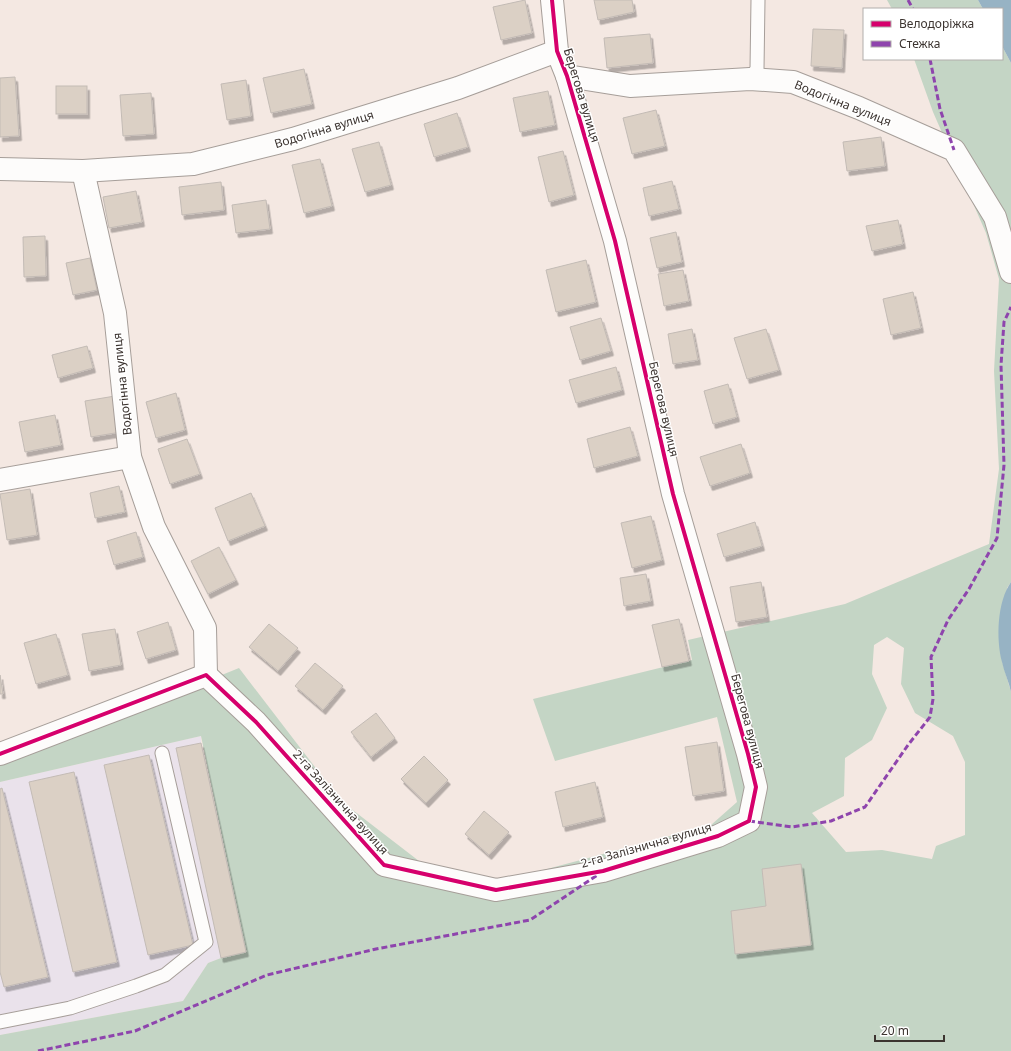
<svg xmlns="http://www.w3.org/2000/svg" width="1011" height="1051" viewBox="0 0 1011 1051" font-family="'Noto Sans',sans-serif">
<defs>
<filter id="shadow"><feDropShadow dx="2.5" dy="4.5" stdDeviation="0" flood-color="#0004"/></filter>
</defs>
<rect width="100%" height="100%" fill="#f4e8e2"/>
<path fill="#eae2eb" d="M201,736V743L246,952L221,958L208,963L183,1001L0,1035V782Z"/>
<g fill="#c4d5c5" fill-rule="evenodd">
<path d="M887,0H978L983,9H892Z"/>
<path d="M1002,46L1011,63V582L1007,588L1002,661L1011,692V1051H0V1035L183,1001L208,963L221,958L246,952L201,736L0,782V765L239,668L341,801L432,871L495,883L711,825L737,802L717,717L555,761L533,699L692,660L688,640L845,604L989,544L999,469L994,371L999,279L986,233L933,112L914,59H1002ZM887,637L904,648L901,684L915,713L953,736L965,762V835L936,846L932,859L882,850L846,852L812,813L844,796L845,758L872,740L887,708L872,674L874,645Z"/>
</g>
<g fill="#97b3c4">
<path d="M978,0H1011V63L1002,46V9H983Z"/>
<path d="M1011,582V692C1009,682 1004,672 1002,662C996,639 997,602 1011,582Z"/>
</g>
<g fill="#dbd0c5" stroke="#c3bbb5" filter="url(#shadow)">
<path d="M525,0L532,33L501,40L493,7Z"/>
<path d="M594,0H632L634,12L598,20Z"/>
<path d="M813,29L844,30L842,68L811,66Z"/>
<path d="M650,34L653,63L607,68L604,38Z"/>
<path d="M304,69L312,104L271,113L263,78Z"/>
<path d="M15,77L19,136L0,137V78Z"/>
<path d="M246,80L251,116L227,120L221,84Z"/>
<rect x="56" y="86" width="31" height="28"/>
<path d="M548,91L555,125L520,132L513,98Z"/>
<path d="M151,93L154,134L123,136L120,95Z"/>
<path d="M656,110L665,146L632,154L623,118Z"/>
<path d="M457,113L468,147L434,157L424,124Z"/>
<path d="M881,137L885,166L847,171L843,142Z"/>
<path d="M379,142L391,185L365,192L352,149Z"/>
<path d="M563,151L574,195L549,202L538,157Z"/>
<path d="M320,159L332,206L304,213L292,165Z"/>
<path d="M672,181L679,209L649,216L643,188Z"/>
<path d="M221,182L224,210L182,215L179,187Z"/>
<path d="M136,191L142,222L109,228L103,197Z"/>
<path d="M266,200L270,229L236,233L232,205Z"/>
<path d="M898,220L903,244L872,251L866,226Z"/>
<path d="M676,232L682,262L657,268L650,238Z"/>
<path d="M45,236L46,276L24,277L23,237Z"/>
<path d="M90,258L97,290L73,295L66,263Z"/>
<path d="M586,260L596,302L556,312L546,270Z"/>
<path d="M683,270L689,301L664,306L658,274Z"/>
<path d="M913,292L921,328L891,335L883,299Z"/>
<path d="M601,318L611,351L580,360L570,327Z"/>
<path d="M692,329L698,360L673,364L668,334Z"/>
<path d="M766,329L779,370L747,379L734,338Z"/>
<path d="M87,346L93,368L58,378L52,355Z"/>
<path d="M616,367L622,390L576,403L569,380Z"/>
<path d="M728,384L737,417L713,424L704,391Z"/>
<path d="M176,393L185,430L156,438L146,402Z"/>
<path d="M115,396L121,432L91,437L85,401Z"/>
<path d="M55,415L61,445L25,452L19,422Z"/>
<path d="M630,427L638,456L594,468L587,439Z"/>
<path d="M187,439L200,474L170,484L158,449Z"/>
<path d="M741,444L750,473L710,486L700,457Z"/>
<path d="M119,486L125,512L95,518L90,493Z"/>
<path d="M30,489L37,535L7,540L0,494Z"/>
<path d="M251,493L265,526L228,541L215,508Z"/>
<path d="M651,516L662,560L632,568L621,523Z"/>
<path d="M755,522L762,546L724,557L717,534Z"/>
<path d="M136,532L143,557L114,565L107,541Z"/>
<path d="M219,547L236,580L208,594L191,561Z"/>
<path d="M646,574L651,601L624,606L620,578Z"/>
<path d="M761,582L767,617L736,622L730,587Z"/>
<path d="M679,619L689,661L662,667L652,625Z"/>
<path d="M168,622L176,650L146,659L137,632Z"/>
<path d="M269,624L298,648L278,671L249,647Z"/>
<path d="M115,629L121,665L89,671L82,634Z"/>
<path d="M56,634L68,675L36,684L24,643Z"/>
<path d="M315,663L343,686L323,710L295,686Z"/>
<path d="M0,675L3,694H0Z"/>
<path d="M376,713L395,738L371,757L351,732Z"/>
<path d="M717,742L724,791L693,796L685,747Z"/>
<path d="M201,743L246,952L221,958L176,748Z"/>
<path d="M149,755L193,945L148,955L104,765Z"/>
<path d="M424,756L448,780L426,803L401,779Z"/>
<path d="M74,772L117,962L73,972L29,782Z"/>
<path d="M595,782L603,817L563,827L555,792Z"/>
<path d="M2,788L48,977L4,987L0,972V789Z"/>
<path d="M484,811L509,832L489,855L465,834Z"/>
<path d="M801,864L811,945L735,954L731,911L766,906L762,869Z"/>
</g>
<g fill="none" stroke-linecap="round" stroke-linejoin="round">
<defs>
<g id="service">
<path d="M750,79L757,69L758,0"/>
<path d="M0,1022L70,1008L136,986L165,975L206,942L162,753"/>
</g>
<g id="minor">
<path d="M567,76L630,86L750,79L793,82L859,108L954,150L995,217L1011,272"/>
<path d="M0,169L83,171L193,164L293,139L458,88L557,51"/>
<path d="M83,171L115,313L130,457L154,527L205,628L206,675"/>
<path d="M0,480L130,457"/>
<path d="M0,754L206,675L256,722L384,865L496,890L603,871L718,836L749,821L756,787L748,754L673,494L615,241L567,76L557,51L552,0"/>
</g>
</defs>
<use href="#service" stroke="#a69e99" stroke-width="15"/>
<use href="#minor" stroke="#a69e99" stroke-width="24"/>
<use href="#service" stroke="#fdfcfb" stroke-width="13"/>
<use href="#minor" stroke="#fdfcfb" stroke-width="22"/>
<g stroke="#8e44ad" stroke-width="3" stroke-dasharray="6 3" stroke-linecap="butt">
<path d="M908,0L913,9"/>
<path d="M930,59L940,109L954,150"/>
<path d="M749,821L792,827L831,821L865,807L908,745L930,717L933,699L931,657L948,620L969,589L997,538L1004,465L1001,365L1004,322L1011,307"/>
<path d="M38,1051L135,1031L267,975L376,949L530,920L599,874"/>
</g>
<defs>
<path id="cycleway" d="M0,754L206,675L256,722L384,865L496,890L603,871L718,836L749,821L756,787L748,754L673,494L615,241L567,76L557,51L552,0"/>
</defs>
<use href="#cycleway" stroke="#fff" stroke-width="6"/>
<use href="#cycleway" stroke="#d6006c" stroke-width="4"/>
</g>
<g text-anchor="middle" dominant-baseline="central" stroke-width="3" stroke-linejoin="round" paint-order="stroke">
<g font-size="12" fill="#3c3430" stroke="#fff">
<text transform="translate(582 95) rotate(73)">Берегова вулиця</text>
<text transform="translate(843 103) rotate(22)">Водогінна вулиця</text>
<text transform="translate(324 129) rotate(-17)">Водогінна вулиця</text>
<text transform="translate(122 384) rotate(-96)">Водогінна вулиця</text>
<text transform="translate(664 409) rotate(77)">Берегова вулиця</text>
<text transform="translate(748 721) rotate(75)">Берегова вулиця</text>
<text transform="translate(341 802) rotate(48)">2-га Залізнична вулиця</text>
<text transform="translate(646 845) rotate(-16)">2-га Залізнична вулиця</text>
</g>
</g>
<rect x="863" y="8" width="140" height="52" fill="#ffffff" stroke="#b1aeac"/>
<rect x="871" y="21" width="20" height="6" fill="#d6006c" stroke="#b1aeac"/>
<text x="899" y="28" font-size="12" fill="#3c3430">Велодоріжка</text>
<rect x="871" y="41" width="20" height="6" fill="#8e44ad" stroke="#b1aeac"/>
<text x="899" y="48" font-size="12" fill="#3c3430">Стежка</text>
<path d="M875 1035v6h69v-6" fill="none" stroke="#3c3430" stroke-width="2"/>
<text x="881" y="1035" font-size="12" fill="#3c3430" stroke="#ffffff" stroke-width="3" paint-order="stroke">20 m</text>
</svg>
